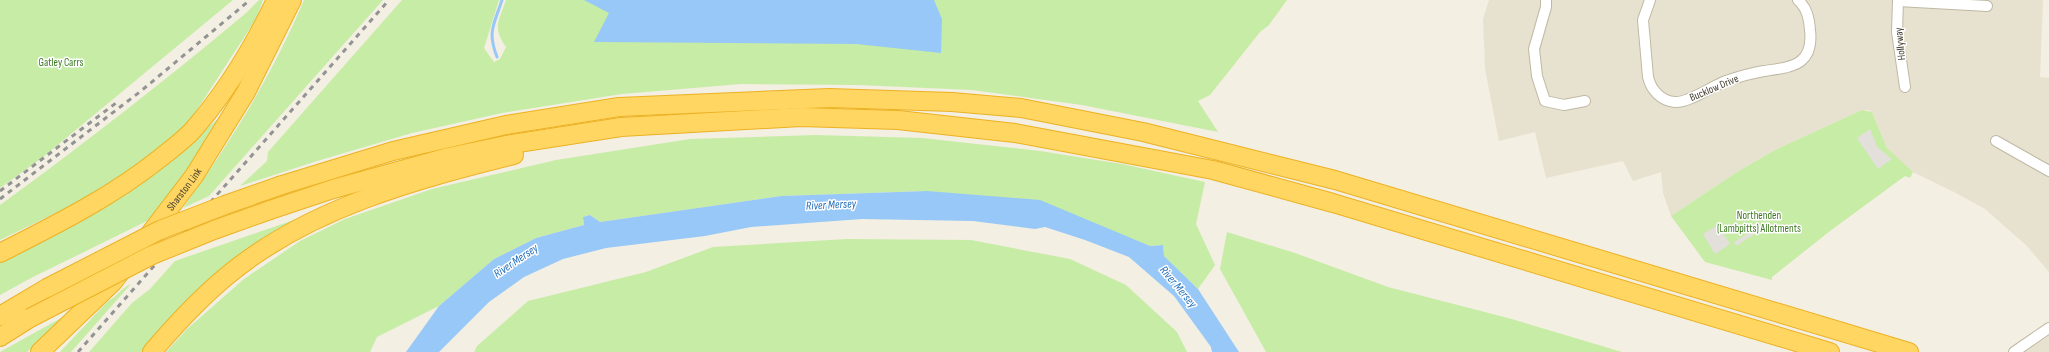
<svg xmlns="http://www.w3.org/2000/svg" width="2049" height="352" viewBox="0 0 2049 352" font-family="'Sofia Sans Condensed',sans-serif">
<rect width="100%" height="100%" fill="#f3efe2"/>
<g fill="#e7e2cf">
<path d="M1489,0H2043L2040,77L2049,78V272L2027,246L1985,209L1956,193L1913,172L1902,163L1887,148L1873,114L1869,110H1862L1775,150L1737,172L1671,216L1663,193L1661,172L1633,181L1623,161L1546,178L1535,132L1499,141L1485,69L1483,19Z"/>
<path d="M2049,336V352H2024Z"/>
</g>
<g fill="#c7eca6">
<path d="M0,0H233L43,157L0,188Z"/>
<path d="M259,0H263L256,19L189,122L141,166L93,195L0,240V205C84,144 166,80 246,13Z"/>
<path d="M304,0H383L209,196L183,208C230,143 273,74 304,0Z"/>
<path d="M402,0H499L484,48L494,62L500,59L506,47C492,27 499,21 506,0H1287L1269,25L1260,32L1210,95L1198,101L1218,132L1082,105L972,90L858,85L741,84L622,94L502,113L412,133L317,161L240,186L267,161L268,152Z"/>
<path d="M229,109L205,147L149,220L31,278L0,295V260L174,157Z"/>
<path d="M1862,110L1872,112L1887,148L1913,172L1910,178L1905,176L1830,231L1772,277V280L1705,262L1671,216L1737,172L1775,150Z"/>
<path d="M816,135L922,138L1040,151L1122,164L1205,182L1196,224L1215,265L1198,289L1164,256L1163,245L1150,246L927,191L781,196L600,222L590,215L583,217L584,225L536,238L494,259L439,306L377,337L370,352H166L187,329L244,279L300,241L345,219L432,189L556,160L690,139Z"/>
<path d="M337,205L297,224L144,352H89L132,303L150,289L175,261Z"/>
<path d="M1227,232L1295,253L1388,287L1508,318L1622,352H1266L1220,269Z"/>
<path d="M847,239L971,240L1070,259L1126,285L1177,332L1187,352H474L477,346L528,301L646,272L713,247Z"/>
<path d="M131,284L71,352H60L108,301C117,297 121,288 131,284Z"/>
<path d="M70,313L27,352H0Z"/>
</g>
<g fill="#e3e0db">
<path d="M1870,129L1877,147L1892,159L1878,169L1857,138Z"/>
<path d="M1718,225L1730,244L1715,254L1703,234Z"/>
<path d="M1762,225L1764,228L1736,246L1734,242Z"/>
</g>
<g fill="#97c8f7">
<path d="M584,0H934L942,19L941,53L856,44L594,42L609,13Z"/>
<path d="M927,191L1040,200L1150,246L1163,245L1164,256L1198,289L1239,352H1212L1211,347L1174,296L1129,257L1085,240L1045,227L1035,229L973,221L862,219L751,227L705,236L606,248L563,259L524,277L489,302L439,352H406L439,306L494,259L536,238L584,225L583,217L590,215L600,222L781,196Z"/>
</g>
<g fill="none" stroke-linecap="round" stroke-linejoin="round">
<path stroke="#97c8f7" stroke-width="3" d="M497,57C487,31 494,25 502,0"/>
<defs>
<g id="street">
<path d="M1546,0V7L1534,49L1537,76L1545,101L1564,105L1585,101"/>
<path d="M1650,0L1643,20L1648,77C1651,90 1661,101 1675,102C1689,103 1712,86 1726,81C1738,77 1751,73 1764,71C1791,67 1814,66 1810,30C1809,18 1807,8 1798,0"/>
<path d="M1898,0L1897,32L1905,87"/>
<path d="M1898,1L1987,6"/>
<path d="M1996,141L2049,171"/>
<path d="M2014,352L2049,328"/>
</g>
<g id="highway">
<path d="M282,185L393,151L506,125L619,107L829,98L952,102L1021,108L1143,132L1335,180L1909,352"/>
<path d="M270,210L333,189L449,157L506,145L621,127L801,117L898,120L1015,133L1213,170L1333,203L1830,352"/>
<path d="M0,253C55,225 110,198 159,159C170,150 183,141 193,130C227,91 254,46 276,0"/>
<path d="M0,316L47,288"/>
<path d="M0,337L30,318"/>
<path id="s1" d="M40,352L113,282L194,176L246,92L292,0"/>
<path d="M152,352C175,325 200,298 228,275C309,208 414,180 514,155"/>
</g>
</defs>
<use href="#street" stroke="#bfb8a4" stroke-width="12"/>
<use href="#highway" stroke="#ecb123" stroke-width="20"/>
<use href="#street" stroke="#fff" stroke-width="10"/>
<use href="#highway" stroke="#ffd661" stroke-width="18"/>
<g stroke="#939393" stroke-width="3" stroke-dasharray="5 5" stroke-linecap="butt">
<path d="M0,191L116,103"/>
<path d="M0,199L141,91L250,0"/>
<path d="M78,352L389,0"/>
</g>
<defs>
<g id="highway-bridge">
<path d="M47,288L160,230L225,205L282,185"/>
<path d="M30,318L152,255L214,230L270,210"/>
</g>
</defs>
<use href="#highway-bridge" stroke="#ecb123" stroke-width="20" stroke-linecap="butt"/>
<use href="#highway-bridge" stroke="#ffd661" stroke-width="18"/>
</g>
<g text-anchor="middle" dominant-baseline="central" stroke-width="3" stroke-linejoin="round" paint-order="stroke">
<g font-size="11" fill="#453f32" stroke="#fff">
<text transform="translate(1900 44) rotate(-96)">Hollyway</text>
<text transform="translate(1714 88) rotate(-23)">Bucklow Drive</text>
<text stroke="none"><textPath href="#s1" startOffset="218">Sharston Link</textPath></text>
</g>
<g font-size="11" fill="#3c7b20" stroke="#fff">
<text x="61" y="62">Gatley Carrs</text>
<text x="1759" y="215">Northenden<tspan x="1759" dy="13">(Lambpitts) Allotments</tspan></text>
</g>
<g font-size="12" font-style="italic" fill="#226eba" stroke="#fff">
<text transform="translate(831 205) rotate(-3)">River Mersey</text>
<text transform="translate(516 261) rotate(-34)">River Mersey</text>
<text transform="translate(1178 287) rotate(50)">River Mersey</text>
</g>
</g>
</svg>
